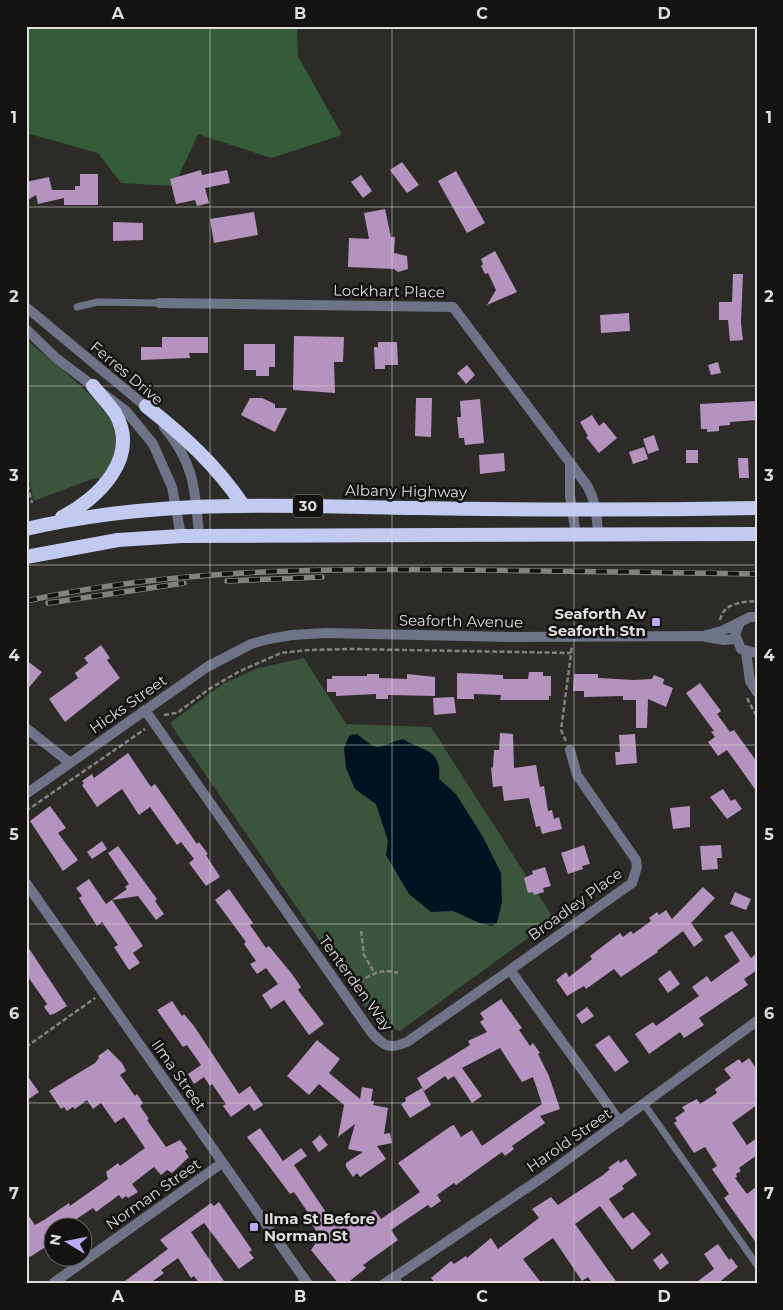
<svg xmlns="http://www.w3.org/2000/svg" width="783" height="1310" viewBox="0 0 783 1310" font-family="Montserrat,sans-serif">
<rect width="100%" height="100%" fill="#2c2b27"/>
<g fill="#3a553c">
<path d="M26,339C51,362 112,404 117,437C120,453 110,467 101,479L95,478L34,501L26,469Z"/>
<path d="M304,658L346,724L431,727L554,919L400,1031L376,1023L170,723L223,684L258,668Z"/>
</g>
<path fill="#355c38" d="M26,26H297L298,56L342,135L271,158L198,134L174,186L121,183L98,153L26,133Z"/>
<path fill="#001220" d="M357,734C381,754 375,747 403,739C423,752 442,748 439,779L456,794L483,837L501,873L502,902L497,923L491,926L480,923L453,911L431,912L409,894L386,855L388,841L376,804L355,789L346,768L344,748L349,736Z"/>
<g fill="#b593bf">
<path d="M402,162L419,185L407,193L390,170Z"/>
<path d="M201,170L202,175L227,170L230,183L205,188L209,203L197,206L195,200L176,204L170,179Z"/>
<path d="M456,171L485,223L467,233L438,181Z"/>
<path d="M80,174H98V205H64V198L38,204L36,195L26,201V182L49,177L52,190H75V186H80Z"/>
<path d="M361,175L372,191L363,198L351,182Z"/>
<path d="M385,209L391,237H395L394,253L407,256L408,269L398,272L394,269L348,267L349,238L369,239L364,213Z"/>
<path d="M254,212L258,235L214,243L210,219Z"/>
<path d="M113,222L143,223V240L113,241Z"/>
<path d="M495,251L517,292L487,305L496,290L488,273L485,274L481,266L483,264L481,259Z"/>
<path d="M733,274H743L741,323L743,340L730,341L728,320H719V302H732Z"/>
<path d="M629,313L630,331L601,333L600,315Z"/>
<path d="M294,336L344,337L343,362H334L335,393L293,390Z"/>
<path d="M162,337H208V353H189L190,358L141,360V347H162Z"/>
<path d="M378,342H397L398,365H385V369H375L374,347H378Z"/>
<path d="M244,344H275V367H269V376H256V370H244Z"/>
<path d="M718,362L721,373L711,375L708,365Z"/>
<path d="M467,365L475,375L466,384L457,373Z"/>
<path d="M250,398H262L275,404V408H287L275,432L241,415Z"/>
<path d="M416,398H432L431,437L415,436Z"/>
<path d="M480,399L484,443L465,445L464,438H459L457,417H461L460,401Z"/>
<path d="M757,401V420L730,422V425L719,426V431L707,432V429H701L700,404Z"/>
<path d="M592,415L599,426L604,422L617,438L599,453L586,437L588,436L580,422Z"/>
<path d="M654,435L659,450L648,454L643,439Z"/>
<path d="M644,447L648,459L633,464L629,452Z"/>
<rect x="686" y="450" width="12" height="13"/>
<path d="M504,453L505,471L480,474L479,455Z"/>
<path d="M738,458H748L749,478H739Z"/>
<path d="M101,645L110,658L107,660L120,678L65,722L49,699L78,678L75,673L88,663L84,658Z"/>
<path d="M26,660L42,672L26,691Z"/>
<path d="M529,672H543V676H551V696H549V700H500L501,695L474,694V699H457V673L503,675V679H528Z"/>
<path d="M367,674H379V678L407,679V674L435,677V696L388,695V699H376V694L336,696V692H327V679H332V676H367Z"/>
<path d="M574,674H598V678L634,680L652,679L654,675L664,679L663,684L673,688L666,707L648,699L647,728H636V700H623V696L584,697V691H573Z"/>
<path d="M700,683L721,711L717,714L730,732L734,730L757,762V792L727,750L718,756L708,742L715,737L711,732L714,731L686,693Z"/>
<path d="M454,697L456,713L434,715L433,698Z"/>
<path d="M500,733L513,734L514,768L536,765L540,787L544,786L548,811L552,810L554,819L559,817L562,829L542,834L540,826L536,827L529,798L504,801L502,786L493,787L491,768L493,767L494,750H499Z"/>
<path d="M635,734L637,763L616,765L615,752H620L619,735Z"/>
<path d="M128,753L151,787L155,784L197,844L199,842L208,854L206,855L220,877L206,886L189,863L194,859L181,842L177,845L150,807L139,815L122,789L97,807L82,785L84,783L82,781L92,774L94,778Z"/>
<path d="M723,789L731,801L735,799L742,809L727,819L710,797Z"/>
<path d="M50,806L66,828L58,833L78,860L63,871L30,821Z"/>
<path d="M690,806V827L673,829L670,808Z"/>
<path d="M102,841L107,849L92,859L87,852Z"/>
<path d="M584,845L590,864L582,866L583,869L568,874L561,853Z"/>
<path d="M721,845L722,858H717L718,869L702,870L700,846Z"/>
<path d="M118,846L157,899L155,901L164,914L156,920L138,896L112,900L143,946L133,953L140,963L129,970L114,947L118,945L102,922L97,926L79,898L82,896L76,888L89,879L106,904L127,889L125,887L129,884L108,853Z"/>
<path d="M545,867L551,886L543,888L544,892L534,895L533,892L528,893L524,878L533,874L532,871Z"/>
<path d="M703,887L715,898L691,923L703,940L694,947L683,931L657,951L658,952L621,977L614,969L586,989L584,986L567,996L556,980L566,972L569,977L592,959L590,956L620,933L623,937L631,931L633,934L651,921L649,918L657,912L659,915L666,910L672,919Z"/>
<path d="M229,889L253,923L250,925L266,948L269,946L292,974L301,987L298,990L324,1024L309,1035L284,1000L271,1009L262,995L278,984L266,968L257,974L250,964L256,961L244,944L246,942L215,900Z"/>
<path d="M735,892L751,899L746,910L730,904Z"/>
<path d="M732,931L751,958L757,953V970L744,979L748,985L699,1018L704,1025L684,1038L680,1032L649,1054L635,1034L653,1022L656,1026L699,996L692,987L707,976L711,982L740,961L724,936Z"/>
<path d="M26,944L67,1006L54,1014L50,1015L44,1007L47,1004L26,974Z"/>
<path d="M670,970L680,984L668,993L658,979Z"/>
<path d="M501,999L522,1028L519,1030L530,1046L533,1043L540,1053L538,1054L549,1076L560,1109L540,1116L545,1123L512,1146L514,1149L505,1156L502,1152L456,1185L454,1183L437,1195L441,1201L431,1208L428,1205L391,1230L398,1240L363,1265L366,1268L346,1284L341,1281L338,1283L311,1250L315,1244L313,1241L320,1236L308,1219L311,1217L294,1192L290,1194L247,1137L260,1128L283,1161L301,1148L307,1156L294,1165L336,1227L356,1215L360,1220L375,1210L381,1219L420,1192L398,1163L451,1126L454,1125L461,1137L472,1130L482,1146L542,1104L533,1077L522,1082L500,1048L462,1068L482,1096L472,1103L454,1076L448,1080L445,1076L424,1091L417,1078L470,1045L468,1041L487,1032L480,1022L484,1019L480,1013Z"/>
<path d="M172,1001L182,1016L184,1014L194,1026L239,1094L250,1086L263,1105L254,1111L249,1104L231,1117L223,1106L226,1104L212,1084L210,1086L204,1077L194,1084L188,1074L201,1065L187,1045L183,1047L157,1010Z"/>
<path d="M587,1007L594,1016L582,1024L576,1015Z"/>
<path d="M609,1035L629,1062L615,1072L595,1045Z"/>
<path d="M317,1040L340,1059L329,1073L360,1099L362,1087L373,1089L371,1101H374L373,1105L388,1108L384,1134L390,1133L392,1143L377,1146L386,1159L360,1177L357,1173L353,1177L346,1167V1163L363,1152L348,1149L355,1124L338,1137L344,1105L319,1084L309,1095L287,1076Z"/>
<path d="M108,1049L122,1063L126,1071L120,1075L135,1096L137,1094L143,1103L140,1106L149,1119L147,1120L166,1147L180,1140L187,1149L185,1151L189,1157L172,1173L167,1170L161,1175L154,1167L132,1184L138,1192L128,1198L126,1196L122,1199L119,1195L96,1212L93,1208L63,1228H52L44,1235L50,1244L30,1257L26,1251V1212L35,1225L44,1220L69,1203L70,1206L108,1179L106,1172L118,1163L120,1166L145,1148L124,1117L115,1123L101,1103L93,1109L87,1100L75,1109L73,1107L67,1111L64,1107L61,1109L49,1091L95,1063L99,1058L98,1056Z"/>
<path d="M749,1058L757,1070V1105L732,1123L747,1145L757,1138V1155L739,1168L741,1171L736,1174L737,1177L735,1178L747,1194L757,1186V1244L724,1198L729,1194L712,1169L717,1166L705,1147L694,1153L674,1123L677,1121L675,1118L685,1111L682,1107L697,1099L700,1104L717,1093L715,1089L731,1078L724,1069L739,1059L742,1063Z"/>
<path d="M26,1074L39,1092L26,1101Z"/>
<path d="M422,1088L431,1105L410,1118L401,1104L406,1101L405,1098Z"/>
<path d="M320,1135L328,1145L319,1152L312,1142Z"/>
<path d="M626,1159L637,1175L622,1186L624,1189L609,1199L623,1219L633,1212L651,1234L632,1250L600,1206L575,1224L618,1284H593L588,1277L582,1281L553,1238L523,1259L542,1284H436L431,1278L451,1261L454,1264L466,1256L467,1258L491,1238L498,1249L539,1218L532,1209L551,1197L558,1205L603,1175L610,1169L608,1168L619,1160L620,1163Z"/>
<path d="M219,1202L252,1250L249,1252L254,1258L239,1269L204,1223L191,1232L226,1284H200L194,1276L191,1278L178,1258L161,1270L164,1273L149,1284H121L168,1249L160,1240L211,1203L214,1206Z"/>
<path d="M718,1244L729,1260L731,1258L738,1267L717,1284H694L714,1269L704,1254Z"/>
<path d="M662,1253L669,1263L660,1270L653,1260Z"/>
</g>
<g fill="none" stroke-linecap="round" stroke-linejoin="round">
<g stroke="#83827f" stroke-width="2.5" stroke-dasharray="5 2.5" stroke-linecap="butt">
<path d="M26,478L32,503"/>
<path d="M720,620C723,603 742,602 757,601"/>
<path d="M747,698L757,717"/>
<path d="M164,715L177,713L209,689L240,671L281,653L308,650L351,649L571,653"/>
<path d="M566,741L561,730L572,646"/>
<path d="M26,811L145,729"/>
<path d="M361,931L364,955L374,972"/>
<path d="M353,986C367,977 380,967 398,973"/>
<path d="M26,1047L95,998"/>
</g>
<g stroke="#6e7388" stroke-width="7">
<path d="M77,307L98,302L159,303"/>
<path d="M644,1104L757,1265"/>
</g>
<g stroke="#6e7388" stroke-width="10">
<path d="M159,303L453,307L586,484C596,500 597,516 598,535"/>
<path d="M26,307L150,410"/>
<path d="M26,329L56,358L126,411L153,444L172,487L181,536"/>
<path d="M164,427C195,464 195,490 199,535"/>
<path d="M570,465V496L576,535"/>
<path d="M145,710L371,1032C384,1046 388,1050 407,1042L510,970L620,1122"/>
<path d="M26,728L70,763"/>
<path d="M26,883L308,1284"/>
<path d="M510,970L632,883L637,867L636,860L577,775L570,750"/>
<path d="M52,1284L222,1163"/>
<path d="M384,1284L546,1175L757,1021"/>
</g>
<g stroke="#6e7388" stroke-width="10">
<path d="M757,617H750L740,622L735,634L741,649L757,653"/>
<path d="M706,635L722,631L740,622"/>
<path d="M746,652L750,681L757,692"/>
<path d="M26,794L207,667L251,644L269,639L292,635L326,633L513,637L702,636L723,640L735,639"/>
<path d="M394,1278L398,1284"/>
</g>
<g stroke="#c1caf0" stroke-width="14">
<path d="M146,406C184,436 216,465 243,505"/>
<path d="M62,517C98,499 141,457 115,413C109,404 100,395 93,386"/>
<path d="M26,529C159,498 283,506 417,508C530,510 644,510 757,508"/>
<path d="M26,557L118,540L181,536L757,534"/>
</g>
<defs>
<g id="rail">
<path d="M227,581L322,577"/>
<path d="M26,601C172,569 321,568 470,570C565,571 661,572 757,574"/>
<path d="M48,603L184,583"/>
</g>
</defs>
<use href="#rail" stroke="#83827f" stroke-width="5.5"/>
<use href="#rail" stroke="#141312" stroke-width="4" stroke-dasharray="11" stroke-linecap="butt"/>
</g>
<path fill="none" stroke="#dfdedc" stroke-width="1" stroke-opacity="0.55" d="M210,26V1284M392,26V1284M574,26V1284M26,207H757M26,386H757M26,565H757M26,745H757M26,924H757M26,1103H757"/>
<g fill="#bda9f5" stroke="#141312" stroke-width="2">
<rect x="651" y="617" width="10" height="10" rx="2.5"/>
<rect x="249" y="1222" width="10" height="10" rx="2.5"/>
</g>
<g text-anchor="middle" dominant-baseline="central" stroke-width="5" stroke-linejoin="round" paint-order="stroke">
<rect fill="#141312" stroke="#a2a19f" stroke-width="1" x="293" y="494.5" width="30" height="23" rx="4"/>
<g font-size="14" font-weight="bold" fill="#dfdedc">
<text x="308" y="506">30</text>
</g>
<g font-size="15" fill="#dfdedc" stroke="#141312">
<text transform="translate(389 291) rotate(1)">Lockhart Place</text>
<text transform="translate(127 373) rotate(40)">Ferres Drive</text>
<text transform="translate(406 491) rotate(1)">Albany Highway</text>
<text transform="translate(461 621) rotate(1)">Seaforth Avenue</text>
<text transform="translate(128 704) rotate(-35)">Hicks Street</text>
<text transform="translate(575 904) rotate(-36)">Broadley Place</text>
<text transform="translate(356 983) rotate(54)">Tenterden Way</text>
<text transform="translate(179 1075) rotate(55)">Ilma Street</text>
<text transform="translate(569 1140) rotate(-35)">Harold Street</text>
<text transform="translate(153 1194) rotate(-35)">Norman Street</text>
</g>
<g font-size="15" font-weight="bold" fill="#dfdedc" stroke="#141312" text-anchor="end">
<text x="646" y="613">Seaforth Av<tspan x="646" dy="17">Seaforth Stn</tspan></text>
<text x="264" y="1218" text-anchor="start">Ilma St Before<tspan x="264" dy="17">Norman St</tspan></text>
</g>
</g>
<rect width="783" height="1310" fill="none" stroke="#141312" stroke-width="55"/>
<g transform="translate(68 1242) rotate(280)"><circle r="24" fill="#141312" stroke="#656463"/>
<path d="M0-4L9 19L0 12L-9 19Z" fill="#bda9f5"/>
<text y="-8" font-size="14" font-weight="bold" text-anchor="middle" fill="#dfdedc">N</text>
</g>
<rect x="28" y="28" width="728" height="1254" fill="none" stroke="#dfdedc" stroke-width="2"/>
<g font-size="16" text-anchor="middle" font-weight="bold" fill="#dfdedc">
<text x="118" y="19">A</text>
<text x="300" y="19">B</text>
<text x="482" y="19">C</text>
<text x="664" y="19">D</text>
<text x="14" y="123">1</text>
<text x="769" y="123">1</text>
<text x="14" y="302">2</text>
<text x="769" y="302">2</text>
<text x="14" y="481">3</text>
<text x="769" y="481">3</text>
<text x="14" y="661">4</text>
<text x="769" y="661">4</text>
<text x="14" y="840">5</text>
<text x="769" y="840">5</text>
<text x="14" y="1019">6</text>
<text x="769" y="1019">6</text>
<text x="14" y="1199">7</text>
<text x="769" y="1199">7</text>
<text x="118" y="1302">A</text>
<text x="300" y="1302">B</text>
<text x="482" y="1302">C</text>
<text x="664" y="1302">D</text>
</g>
</svg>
